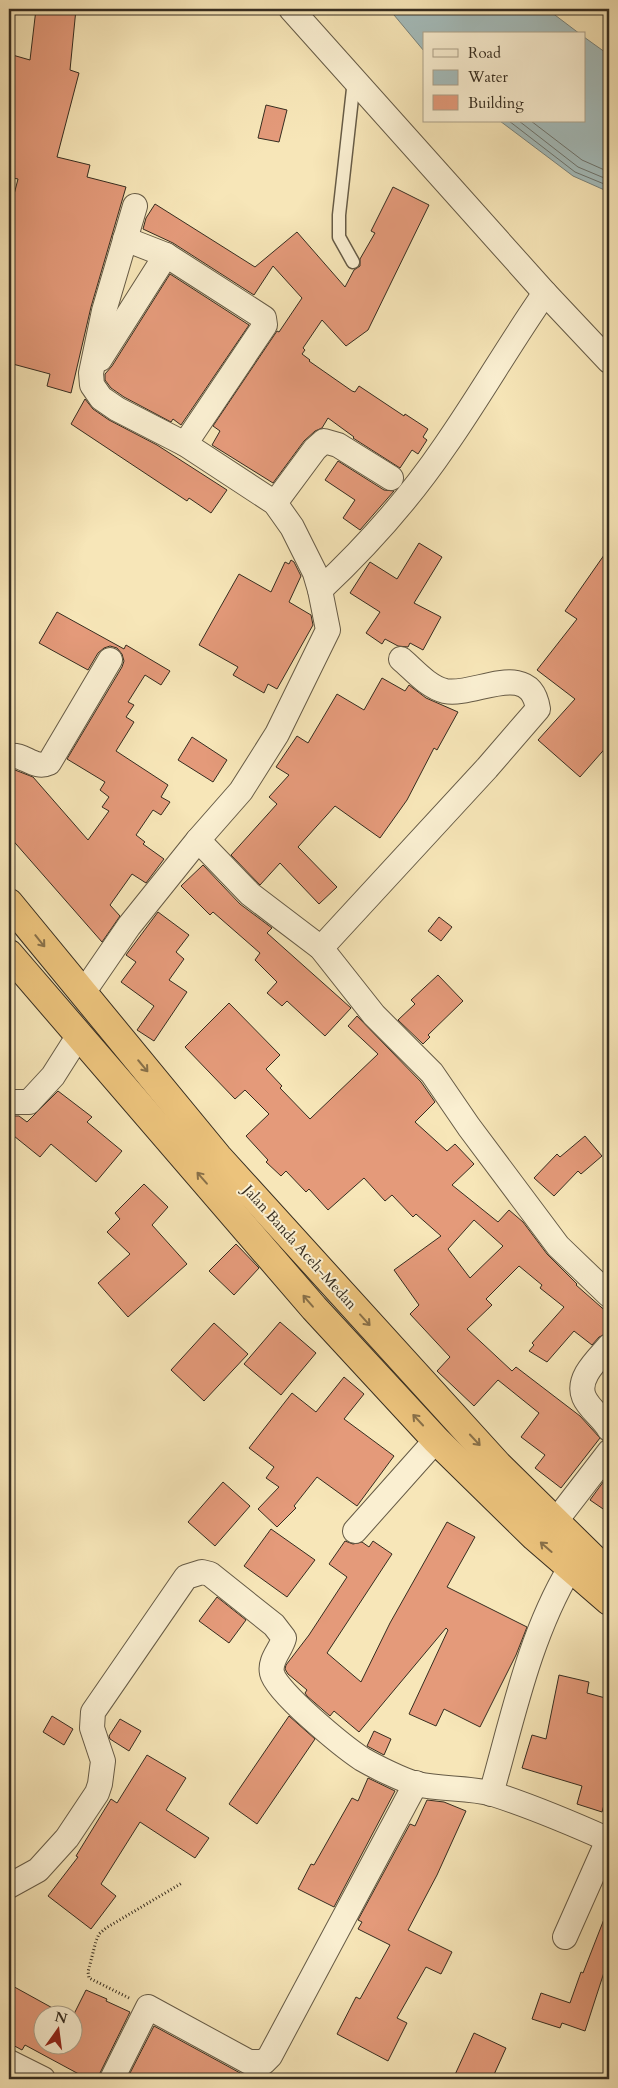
<svg xmlns="http://www.w3.org/2000/svg" width="618" height="2088" viewBox="0 0 618 2088" font-family="Cardo,serif">
<rect width="100%" height="100%" fill="#f7e6b8"/>
<filter id="stains"><feTurbulence type="fractalNoise" baseFrequency=".004" numOctaves="4"/><feColorMatrix values="0 0 0 0 .2 0 0 0 0 .09 0 0 0 0 .02 0 0 0 .5 -.17"/></filter>
<radialGradient id="worn" r=".72"><stop offset=".6" stop-color="#630" stop-opacity="0"/><stop offset="1" stop-color="#630" stop-opacity=".3"/></radialGradient>
<g fill="#a4bcbb" stroke="#78837d">
<path d="M389,9H547L580,34H424V51Z"/>
<path d="M584,37L609,55V192L573,176L500,121H584Z"/>
</g>
<g fill="none" stroke-linecap="round" stroke-linejoin="round">
<g stroke="#6d746e" stroke-width="1">
<path d="M509,121L575,172L609,186"/>
<path d="M519,121L578,167L609,180"/>
<path d="M531,121L582,160L609,172"/>
</g>
</g>
<g fill="#e49a7a" stroke="#362d20" fill-rule="evenodd">
<path d="M36,9H76L70,70L79,73L57,157L90,165L87,177L126,187L91,307L71,393L47,386L50,374L9,363V214L18,179L9,177V54L30,60Z"/>
<path d="M266,105L287,110L279,142L258,138Z"/>
<path d="M393,187L429,205L368,330L346,346L322,320L303,348L305,350L302,354L310,360L309,361L352,391L355,392L359,386L404,416L405,414L428,429L423,437L427,440L418,454L412,450L400,468L353,438L354,437L328,418L322,428L315,431L304,441L273,483L212,445L220,431L213,426L277,331L279,332L302,298L273,266L254,295L173,243L143,229L146,218L155,204L255,267L297,232L345,287L354,270L360,266V259L375,233L371,231Z"/>
<path d="M170,274L249,325L181,425L173,419L171,422L124,397L111,388L105,380V374L112,366Z"/>
<path d="M85,399L93,409L109,420L157,445L227,490L211,513L189,498L187,501L71,424Z"/>
<path d="M338,461L384,490L394,491L360,530L343,518L355,500L325,480Z"/>
<path d="M419,543L442,557L414,603L441,617L423,650L410,643L408,647L398,646L385,639L382,644L366,633L380,612L350,593L370,562L397,579Z"/>
<path d="M609,548V744L580,777L538,740L575,699L537,670L577,619L565,611Z"/>
<path d="M291,560L294,562L301,576L289,602L311,615L313,625L277,689L268,684L264,693L233,675L238,667L199,645L239,574L271,592L285,562L289,564Z"/>
<path d="M57,612L124,649L126,645L170,671L161,685L145,675L128,702L134,705L126,717L134,722L116,751L168,785L161,797L170,802L161,815L153,810L136,835L145,842L143,844L164,859L146,883L132,874L110,905L120,916L102,942L9,836V770H15L33,777L88,840L109,811L102,807L109,797L100,790L105,782L67,759L122,667L124,661L122,654L117,648L110,646L104,648L98,653L88,670L39,643Z"/>
<path d="M382,678L405,691L409,685L426,698L458,712L437,750L434,748L407,800L380,838L335,806L298,847L337,887L319,904L280,863L260,885L231,855L277,804L269,797L289,775L276,767L297,736L308,743L337,694L364,710Z"/>
<path d="M192,737L227,760L213,782L178,760Z"/>
<path d="M203,865L240,904L272,928L267,933L351,1008L325,1036L287,1001L282,1006L267,993L277,982L255,960L260,953L213,912L210,915L181,886Z"/>
<path d="M158,912L189,935L176,952L184,959L169,980L187,992L154,1041L137,1030L154,1006L121,982L136,962L126,955Z"/>
<path d="M439,917L452,927L441,941L428,931Z"/>
<path d="M438,975L463,1001L428,1035L430,1037L423,1044L398,1020L415,1004L411,1000Z"/>
<path d="M229,1003L280,1055L266,1069L282,1086L280,1088L310,1119L378,1054L348,1026L357,1016L421,1082L435,1102L415,1122L447,1151L455,1144L474,1164L452,1185L498,1222L509,1210L523,1222L547,1254L577,1284L576,1285L609,1314V1333L599,1337L592,1345L574,1331L547,1362L529,1351L534,1345L532,1343L564,1307L540,1288L542,1285L519,1266L486,1299L492,1305L467,1329L512,1371L516,1367L580,1416L600,1438L561,1488L535,1468L545,1455L521,1437L539,1413L498,1380L474,1406L437,1371L450,1357L410,1314L419,1305L394,1270L441,1236L416,1214L413,1217L392,1195L385,1201L364,1178L328,1210L309,1189L306,1192L286,1171L281,1176L266,1162L268,1160L246,1136L269,1114L245,1090L235,1099L185,1047ZM474,1220L503,1246L470,1278L448,1249Z"/>
<path d="M58,1091L92,1117L87,1122L122,1151L96,1182L51,1144L40,1157L9,1132V1116H19L27,1122Z"/>
<path d="M585,1136L602,1156L581,1174L578,1171L554,1196L534,1178L557,1154L560,1157Z"/>
<path d="M144,1184L168,1207L152,1225L187,1264L128,1317L98,1283L130,1254L107,1232L120,1219L115,1213Z"/>
<path d="M236,1244L259,1268L234,1295L209,1271Z"/>
<path d="M280,1322L316,1353L281,1395L244,1364Z"/>
<path d="M214,1323L248,1354L204,1401L171,1370Z"/>
<path d="M344,1377L364,1394L344,1419L394,1456L357,1506L317,1477L294,1506L296,1508L277,1527L258,1509L279,1487L266,1478L274,1467L249,1448L292,1393L316,1412Z"/>
<path d="M609,1474V1513L590,1500Z"/>
<path d="M223,1482L250,1506L215,1546L188,1522Z"/>
<path d="M447,1522L475,1537L447,1587L527,1627L516,1655L480,1727L444,1709L436,1726L409,1714L448,1630L446,1628L359,1732L334,1711L330,1716L307,1696L305,1693L307,1690L288,1674L285,1669L286,1665L309,1635L347,1577L329,1564L345,1541L353,1544L362,1542L369,1547L373,1541L392,1554L327,1653L361,1682L390,1623Z"/>
<path d="M271,1529L315,1560L287,1597L244,1566Z"/>
<path d="M217,1597L246,1620L229,1643L199,1621Z"/>
<path d="M559,1675L589,1682L587,1693L609,1699V1787L602,1812L577,1804L582,1786L522,1768L532,1735L546,1739Z"/>
<path d="M52,1716L73,1729L64,1745L43,1732Z"/>
<path d="M289,1716L315,1739L257,1824L229,1804Z"/>
<path d="M120,1719L141,1731L129,1751L110,1739L109,1736Z"/>
<path d="M374,1731L391,1739L384,1755L367,1746Z"/>
<path d="M147,1755L186,1778L166,1810L209,1838L195,1858L140,1822L101,1884L116,1896L91,1929L48,1896L78,1857L76,1856L111,1799L117,1803Z"/>
<path d="M368,1778L395,1791L334,1907L298,1889L311,1864L314,1865L352,1798L358,1801Z"/>
<path d="M427,1800L444,1802L466,1811L437,1875L408,1930L452,1952L441,1974L426,1967L397,2018L407,2023L388,2061L337,2034L356,1997L360,1999L390,1945L358,1929L362,1922L358,1920L410,1824L415,1826Z"/>
<path d="M608,1909L609,1957L585,2031L562,2023L560,2028L532,2019L541,1993L570,2003L581,1972L583,1973Z"/>
<path d="M9,1984L67,2016H42V2046H72V2018L86,1990L107,1999L106,2001L130,2012L100,2073L98,2079H88L25,2045L22,2050L9,2043Z"/>
<path d="M154,2026L242,2074L254,2079H127Z"/>
<path d="M474,2033L506,2048L492,2079H453Z"/>
</g>
<g fill="none" stroke-linecap="round" stroke-linejoin="round">
<defs>
<path id="lane" d="M353,262L339,237V215L354,80"/>
<g id="street">
<path d="M291,9L545,293L609,361"/>
<path d="M125,239L166,255L264,318L265,325L185,444"/>
<path d="M100,359L166,255"/>
<path d="M275,503L315,449L324,441L338,445L391,478"/>
<path d="M320,590C367,546 409,499 445,446C480,396 510,343 545,293"/>
<path d="M9,756C24,753 34,770 49,763L110,660"/>
<path d="M198,840L250,894L321,948L374,1015L432,1073L469,1127L558,1246L609,1295"/>
<path d="M321,948L487,768L538,709C530,658 475,697 445,691C428,687 414,670 401,659"/>
<path d="M83,993L129,926L198,840L241,791L277,734L328,630L320,590L315,573L292,527L275,503L185,444L117,409L101,398L92,385L91,373L104,311L135,206"/>
<path d="M9,1102H29L53,1076L79,1035"/>
<path d="M609,1346C598,1359 576,1378 584,1397C589,1409 603,1418 609,1429"/>
<path d="M555,1522L609,1452"/>
<path d="M355,1531L436,1440"/>
<path d="M491,1794C513,1717 529,1637 570,1568"/>
<path d="M9,1886L38,1870L67,1838L97,1793L100,1784L103,1761L92,1728L93,1712L186,1577L202,1572L210,1574L274,1625L284,1638C281,1650 269,1660 272,1673C276,1692 344,1747 362,1759C374,1766 404,1781 417,1784C442,1790 469,1787 493,1794C533,1807 571,1823 609,1840"/>
<path d="M565,1937L608,1840"/>
<path d="M9,2062L43,2079"/>
<path d="M112,2079L148,2007L249,2062H264L270,2056L416,1783"/>
</g>
<g id="highway">
<path d="M9,903L218,1157L498,1465L609,1574"/>
<path d="M9,954L314,1308L436,1440L535,1537L609,1601"/>
</g>
</defs>
<use href="#lane" stroke="#665b46" stroke-width="15"/>
<use href="#street" stroke="#665b46" stroke-width="26"/>
<use href="#highway" stroke="#362d20" stroke-width="30"/>
<path stroke="#362d20" stroke-width="3" stroke-dasharray="1 2.5" stroke-linecap="butt" d="M129,1998L89,1978L88,1972L96,1941L99,1934L106,1928L182,1883"/>
<use href="#lane" stroke="#faefd1" stroke-width="12"/>
<use href="#street" stroke="#faefd1" stroke-width="24"/>
<use href="#highway" stroke="#ecc37c" stroke-width="28"/>
</g>
<defs><path id="oneway-shaft" d="M-6 0H5M1.5-3L5.5 0L1.5 3" fill="none" stroke-width="1.6" stroke-linecap="round" stroke-linejoin="round" transform="scale(1.25)"/></defs>
<g stroke="#887049">
<use href="#oneway-shaft" transform="translate(40 941) rotate(51)"/>
<use href="#oneway-shaft" transform="translate(143 1066) rotate(50)"/>
<use href="#oneway-shaft" transform="translate(202 1178) rotate(-131)"/>
<use href="#oneway-shaft" transform="translate(308 1301) rotate(-131)"/>
<use href="#oneway-shaft" transform="translate(365 1320) rotate(48)"/>
<use href="#oneway-shaft" transform="translate(418 1420) rotate(-133)"/>
<use href="#oneway-shaft" transform="translate(475 1440) rotate(47)"/>
<use href="#oneway-shaft" transform="translate(546 1547) rotate(-139)"/>
</g>
<g text-anchor="middle" dominant-baseline="central" stroke-width="4" stroke-linejoin="round" paint-order="stroke">
<g font-size="15" fill="#362d20" stroke="#faefd1">
<text transform="translate(300 1247) rotate(48)">Jalan Banda Aceh-Medan</text>
</g>
</g>
<rect width="618" height="2088" fill="none" stroke="#f7e6b8" stroke-width="30"/>
<rect x="10" y="10" width="598" height="2068" fill="none" stroke="#362d20" stroke-width="2.5"/>
<rect x="15" y="15" width="588" height="2058" fill="none" stroke="#362d20"/>
<rect x="423" y="32" width="162" height="90" fill="#faefd1" stroke="#aca18a"/>
<rect x="433" y="49" width="25" height="8" fill="#faefd1" stroke="#aca18a"/>
<text x="468" y="58" font-size="15" fill="#362d20">Road</text>
<rect x="433" y="70" width="25" height="15" fill="#a4bcbb" stroke="#aca18a"/>
<text x="468" y="82" font-size="15" fill="#362d20">Water</text>
<rect x="433" y="95" width="25" height="15" fill="#e49a7a" stroke="#aca18a"/>
<text x="468" y="108" font-size="15" fill="#362d20">Building</text>
<g transform="translate(58 2030) rotate(14)"><circle r="24" fill="#faefd1" stroke="#aca18a"/>
<path d="M0-4L9 19L0 12L-9 19Z" fill="#8f2418"/>
<text y="-8" font-size="14" font-weight="bold" text-anchor="middle" fill="#362d20">N</text>
</g>
<rect width="100%" height="100%" filter="url(#stains)"/>
<rect width="100%" height="100%" fill="url(#worn)"/>
</svg>
